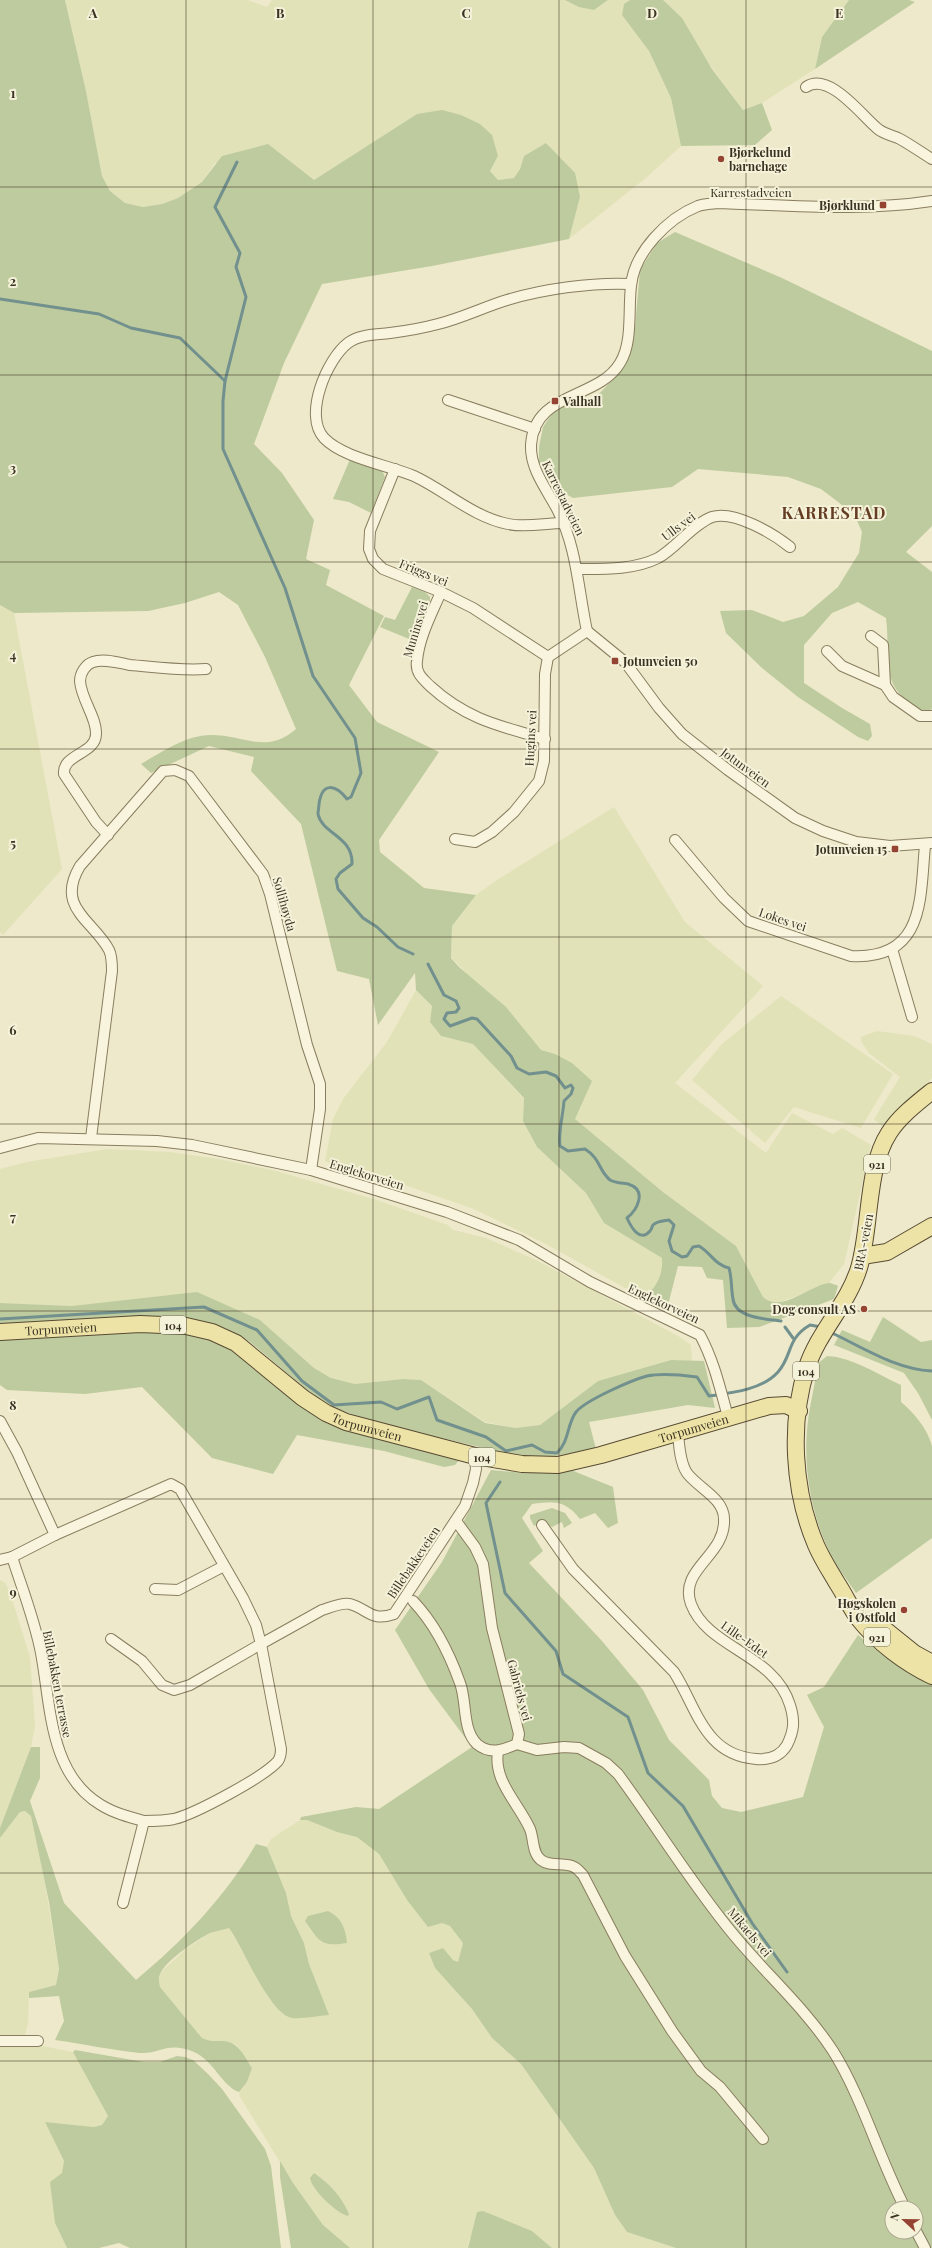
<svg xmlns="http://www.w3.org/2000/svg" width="932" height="2248" viewBox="0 0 932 2248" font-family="'Playfair Display',serif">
<rect width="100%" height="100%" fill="#ede9ca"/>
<g fill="#e1e2b8">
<path d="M65,0H248L267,7L272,0H565L594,10L608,0H630L624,4L622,15L649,51L671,98L681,146L647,177L569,239L580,197L547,143L524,156L520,169L514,178L498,180L490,171L498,156L417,114L314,180L215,163L202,182L178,198L162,204L143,207L125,203L110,191L102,176L86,91Z"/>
<path d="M663,0H849L822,37L815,69L762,103L743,110Z"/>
<path d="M0,605L14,613L62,869L3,935L0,932Z"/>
<path d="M614,807L685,922L763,986L675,1083L766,1153L792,1113L833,1134L842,1128L871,1145L844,1264L829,1283L797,1296L777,1303L768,1301L763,1297L736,1246L663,1192L575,1119L555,1054L541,1050L451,957L452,926L476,895L497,880Z"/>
<path d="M416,990L432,1006L430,1022L441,1036L473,1044L524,1099L523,1121L537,1147L586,1193L604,1223L662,1258L663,1271L657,1284L648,1295L639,1294L625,1288L546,1244L474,1209L393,1181L342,1169L325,1161L333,1119L343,1099L387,1042Z"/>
<path d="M781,996L893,1074L861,1128L794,1107L765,1143L692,1080L722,1044Z"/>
<path d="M877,1031L914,1036L932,1044V1078L883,1127L874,1119L900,1077L869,1053L861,1041V1037Z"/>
<path d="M107,1149L170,1152L218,1159L272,1170L374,1199L448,1225L453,1230L486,1238L538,1261L678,1336L691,1345L692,1361L671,1360L598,1381L540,1425L516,1428L485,1422L421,1380L403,1379L355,1384L331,1378L314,1368L260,1320L72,1306L0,1303V1169L27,1162Z"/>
<path d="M0,1580L5,1583L10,1593L30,1657L35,1726L31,1747L0,1828Z"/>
<path d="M25,1811L31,1816L42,1866L59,1969L56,1985L29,1992L28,2024L24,2038L37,2045L73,2052L108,2116L102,2125L94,2127L45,2122L64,2161L55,2223L67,2248H0V1838L20,1812Z"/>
<path d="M300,1820H307L337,1832L357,1836L379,1854L407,1900L450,1926L463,1943L458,1962L453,1960L443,1948L429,1953L435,1968L472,2009L492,2038L521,2064L594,2168L615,2215L627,2232L676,2248H552L532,2231L469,2239L468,2248H350L323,2225L293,2183L240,2097L239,2092L247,2082L252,2068L237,2045L225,2041L210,2042L202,2038L160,1987L159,1980L161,1972L185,1950L210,1933L229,1928L268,1997L281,2012L328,2015L309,1964L304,1943L291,1916L286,1893L267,1847L271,1839Z"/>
</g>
<g fill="#becb9e" fill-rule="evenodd">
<path d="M0,0H65L86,91L102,176L110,191L125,203L143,207L162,204L178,198L202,182L222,156L268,144L314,180L417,114L442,110L461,115L480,124L492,135L498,156L490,171L498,180L514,178L520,169L524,156L546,143L575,173L580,197L569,239L432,266L322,284L284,363L254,444L282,473L314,520L306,559L330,570L326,585L384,616L349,685L377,722L439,752L379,840L380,852L424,888L476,895L452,926L451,958L459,967L506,1007L541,1050L555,1054L572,1063L592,1081L575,1119L663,1192L736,1246L763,1297C781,1314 810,1285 829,1283C831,1283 836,1285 838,1286L834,1299L759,1327L727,1328L723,1280L707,1278L702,1267L678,1266L667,1309L662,1310L648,1303V1295C658,1283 663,1274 662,1258L604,1223L586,1193L537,1147L523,1121L524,1098L473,1044L441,1036L430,1022L432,1006L416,990L415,973L378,1025L369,979L337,971L301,824L251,771L254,757L209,746L151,773L141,764C162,752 186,735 211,735C245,735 266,755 296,729L265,657L238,605L219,592L185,603L148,611L14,613L0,605Z"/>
<path d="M565,0H608L594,10L579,7Z"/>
<path d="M630,0H663L682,18L712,69L743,110L762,103L772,130L755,145L681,146L671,98L649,51L622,15L624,4Z"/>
<path d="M849,0H909L915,2L815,69L822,37Z"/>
<path d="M675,232L782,278L932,351V526L906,552L932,572V709C927,712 919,710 915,707C878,683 891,656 886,618L858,602L832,613L804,645V683L842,708L870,724L872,736L868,741L858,737L798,697L762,668L726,633L720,611L752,610L783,622L804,616L838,587L859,553L862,532L854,514L821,489L788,477L698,469L672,487L573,498L546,483L539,464V447L543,427L554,411L569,404L596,397L620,372L635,327L640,270L657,243Z"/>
<path d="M351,457C363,462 381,463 385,477L371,513L349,502L333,499Z"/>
<path d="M412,587L425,592L430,597V605L418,640L414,641L380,627L385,617L395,620Z"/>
<path d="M197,1292L260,1320L314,1368L331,1378L355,1384L403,1379L421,1380L485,1423L516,1428L540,1425L598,1381L671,1360L704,1361L715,1408L688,1405L589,1422L596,1449L555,1456L522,1457L374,1422L332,1407L312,1394L250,1342L225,1328L195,1320L178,1317L124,1318L0,1325V1303L72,1306Z"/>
<path d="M883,1317L921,1342L932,1340V1420L918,1393L904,1373L834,1345L842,1330L870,1342Z"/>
<path d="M162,1330L207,1337L224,1344L251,1360L301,1405L460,1459L455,1465L444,1467L384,1451L297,1435L273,1474L212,1458L142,1387L85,1394L7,1390L0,1385V1339Z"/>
<path d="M827,1356C852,1357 879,1375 901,1385V1402C914,1413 927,1428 932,1446V1538L856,1593C849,1583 842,1573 835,1563C812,1521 802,1469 808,1421C810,1402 816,1384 817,1364Z"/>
<path d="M491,1470L526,1473L571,1470L613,1487L618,1523L608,1528L595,1513L580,1519C565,1500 554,1501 532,1504L522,1518L543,1551L529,1563L602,1641L643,1690L669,1740L709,1780L712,1796L722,1808L741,1812L803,1797L824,1727L807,1695L824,1687L858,1635L885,1657L932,1684V2248H676L627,2232L615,2215L594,2168L521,2064L492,2038L472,2009L435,1968L429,1953L443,1948L453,1960L458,1962L463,1943L450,1926L442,1923L428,1927L407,1900L379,1854L357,1837L337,1832L307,1820H300L301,1817L356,1807L379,1809L472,1747L429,1689L395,1630L442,1562ZM892,2208H916V2232H892Z"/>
<path d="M552,1508L565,1513L572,1523L564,1528L562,1522L552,1527L547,1525L544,1521L534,1526L530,1518V1515Z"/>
<path d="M31,1747H40V1778L30,1801L64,1903L136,1980C183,1941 226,1896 256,1844L267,1847L286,1893L291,1916L304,1943L309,1964L329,2015C317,2016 303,2019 292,2018C269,2014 243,1947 229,1928C223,1930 216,1931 210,1933C198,1939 167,1960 161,1972C158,1977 159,1982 160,1987L202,2038C210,2042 215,2041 223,2041C239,2042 244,2056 252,2068L247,2082L239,2092C222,2086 214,2061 194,2052C166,2041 162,2054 140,2053C111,2050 83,2044 55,2040L64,2021L59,1996L29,1998V1992L56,1985L59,1969L49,1902L31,1816L25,1811L20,1812L0,1838V1828Z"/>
<path d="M328,1911C341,1917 346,1929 347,1943C321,1947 320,1942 305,1921L308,1916Z"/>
<path d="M75,2050L144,2062H160L177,2056L185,2057L193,2060L208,2074L222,2089L265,2149L271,2166L281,2248H130L119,2243L99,2248H67L55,2223L50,2182L62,2173L64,2161L45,2122L94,2127L102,2125L108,2116L73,2052Z"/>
<path d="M280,2161L293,2183L323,2225L350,2248H291L280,2177Z"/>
<path d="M314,2173C330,2184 341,2196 349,2214L348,2216C336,2213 312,2190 310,2178Z"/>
<path d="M483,2211L532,2231L552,2248H468L477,2212Z"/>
</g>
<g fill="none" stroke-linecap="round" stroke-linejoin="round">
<g stroke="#71908e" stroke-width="3">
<path d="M237,162L215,207L240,253L236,267L246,297L225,381L223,401V449L285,588L313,676L355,738L361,773L351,797L347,799C335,784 322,782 319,804C319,807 318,811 318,814C322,834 353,836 352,864L340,873L336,879L338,889L363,918L377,927L398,947L413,954"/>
<path d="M0,299L99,314L131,328L180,338L225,381"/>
<path d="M428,964L444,995L456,1001L459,1008L456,1012L447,1013L444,1019L450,1026L472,1018L477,1019L511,1056L517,1068L529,1074L546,1072L556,1076L565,1088L571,1085L573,1088L571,1094L564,1101C563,1116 558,1132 560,1146L568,1151L585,1149C601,1159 598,1170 610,1180C615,1183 622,1183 628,1184C648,1190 637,1210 627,1218C631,1227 640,1243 650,1231C652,1229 652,1226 653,1225C657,1221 664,1221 669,1220L674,1225L669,1241L672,1251L682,1257L687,1256L693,1247L699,1246C711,1253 715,1265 729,1268C732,1278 731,1289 733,1299C735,1318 766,1319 781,1321"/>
<path d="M0,1319L204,1307L257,1330L302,1381L334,1405L381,1402L397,1409L429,1397L437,1420L486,1437L506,1451L532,1445L545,1452L557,1453C569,1442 567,1424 576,1412C586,1400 632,1380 647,1376C662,1373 682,1375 697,1377L709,1396C731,1393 762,1390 778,1372C793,1355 786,1339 810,1325L821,1327"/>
<path d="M785,1327L793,1338"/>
<path d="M830,1332C862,1347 895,1369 932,1371"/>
<path d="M500,1482L486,1503L505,1593L556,1651L563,1674L628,1717L648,1773L683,1806L752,1923L787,1972"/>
</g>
<defs>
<g id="minor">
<path d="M806,87C829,71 862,116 878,129C884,134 894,136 900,139C911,145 922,153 932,159"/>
<path d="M448,400L535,429"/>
<path d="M395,469L370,531L369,549L373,559L383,569L441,592L473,608L548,657"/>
<path d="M564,523C545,523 526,528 508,524C473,517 446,491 414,476C388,465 343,458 324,438C303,415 327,359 348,343C360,334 376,335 390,333C406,331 423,328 438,324C462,318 484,307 507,300C543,289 593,282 631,284"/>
<path d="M577,569C604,569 634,570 658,558C676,548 693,524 712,517C734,510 774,534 790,547"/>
<path d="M441,592C432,613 419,637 417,661C415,673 423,679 430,686C466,719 499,726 545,739"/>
<path d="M587,631C578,589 577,547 557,509C546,488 530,469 531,445C534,391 598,400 620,363C633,342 628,310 631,286C634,252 668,218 698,206C704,204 710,204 716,203C787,205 862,212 932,201"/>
<path d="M587,631L625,662L659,708L682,734L728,770L795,818L823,831L856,842L890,846L932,843"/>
<path d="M871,636L883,645L885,685"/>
<path d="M827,651L842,666L885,685L893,697L920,716H932"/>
<path d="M108,835L96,822L64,774C62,754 96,754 96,734C97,718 81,699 80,681C80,673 86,664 93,662C104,658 119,663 130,665C154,667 181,671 206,669"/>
<path d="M455,839L475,842L492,832L514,812L539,781L544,761L545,674L548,657L587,631"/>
<path d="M675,840L724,898L748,921L851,956C925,960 920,899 925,845"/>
<path d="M892,949L912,1017"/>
<path d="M91,1138L112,971C112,965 112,956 109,950C93,920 55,908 80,866L163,771L175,770L189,776L263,874L270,894L307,1045L320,1084V1109L311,1170"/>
<path d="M0,1148L38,1138L157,1141L192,1145L311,1170L447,1212L519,1240L590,1282L700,1335C714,1361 720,1388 728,1417"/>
<path d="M0,1421L17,1452L55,1535"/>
<path d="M456,1521L475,1547L483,1564L492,1628L519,1734L517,1744"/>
<path d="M542,1525L573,1569L674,1672C697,1708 704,1755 756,1759C769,1760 780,1757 787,1745C794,1731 795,1721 790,1705C774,1653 708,1649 691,1604C678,1569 726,1556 724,1519C724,1498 698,1488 687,1473C680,1463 679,1445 678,1433"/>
<path d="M0,1560L12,1557"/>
<path d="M155,1589L178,1590L224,1566"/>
<path d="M413,1601C434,1623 450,1655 460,1683C467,1701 462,1730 477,1744C490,1755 503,1750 517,1744"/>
<path d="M111,1639L142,1661L162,1685L174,1690L190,1685L261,1644L256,1625L243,1598L180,1489L171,1484L55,1535L12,1557C22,1588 35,1621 41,1653C51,1706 49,1774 101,1805C114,1813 129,1817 144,1821"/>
<path d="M517,1744L537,1750L564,1747L579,1748L606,1763L618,1774C657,1827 691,1883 733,1934C765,1973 805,2008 833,2051C862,2097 879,2158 905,2208"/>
<path d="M498,1752C493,1781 519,1804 530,1829C534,1839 532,1853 541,1860C550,1867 565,1862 574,1867C577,1868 581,1873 583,1875L625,1956L672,2031L701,2071L720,2087L763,2139"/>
<path d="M123,1903L144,1821C154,1821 164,1821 174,1819C195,1814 264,1777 278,1761C280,1758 281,1753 281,1749L261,1644L322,1610C329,1608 342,1602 350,1604C368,1609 371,1622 394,1614L465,1506L473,1483L476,1469L475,1456"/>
<path d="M0,2041H38"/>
<path d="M916,2231L925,2248"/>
</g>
<g id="primary">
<path d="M932,1091C917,1103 899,1117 889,1133C866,1168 871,1228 859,1268C848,1304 819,1331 807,1367C789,1423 793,1491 816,1545C822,1559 830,1571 837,1583C845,1595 850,1607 858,1618C877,1642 905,1663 932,1676"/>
<path d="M862,1256L887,1252L932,1226"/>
<path id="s1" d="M0,1332L140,1324L186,1326L212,1332L236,1343L303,1398L326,1413L346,1422L475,1456L522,1464L558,1465L601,1455L769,1406L786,1405L799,1411"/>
<path d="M878,1624L914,1653L932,1663"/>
</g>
</defs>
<use href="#minor" stroke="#897d5f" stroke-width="12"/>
<use href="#primary" stroke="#574a33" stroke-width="18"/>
<use href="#minor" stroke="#f8f4de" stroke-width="10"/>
<use href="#primary" stroke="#ede3a6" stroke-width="16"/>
</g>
<path fill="none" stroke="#3a3222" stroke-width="1" stroke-opacity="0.55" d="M186,0V2248M373,0V2248M559,0V2248M746,0V2248M0,187H932M0,375H932M0,562H932M0,749H932M0,937H932M0,1124H932M0,1311H932M0,1499H932M0,1686H932M0,1873H932M0,2061H932"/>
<g fill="#954332" stroke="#f5f2da" stroke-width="1.5">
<circle cx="721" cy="159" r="4"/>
<rect x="879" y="201" width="8" height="8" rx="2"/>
<rect x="551" y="397" width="8" height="8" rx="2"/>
<rect x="611" y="657" width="8" height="8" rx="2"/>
<rect x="891" y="845" width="8" height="8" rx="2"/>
<circle cx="864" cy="1309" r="4"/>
<circle cx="904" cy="1610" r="4"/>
</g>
<g text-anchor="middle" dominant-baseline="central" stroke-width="4" stroke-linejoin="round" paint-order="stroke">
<g fill="#f5f2da" stroke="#726c59" stroke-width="1">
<rect x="864" y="1155" width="26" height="18" rx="3"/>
<rect x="160" y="1316" width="26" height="18" rx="3"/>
<rect x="793" y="1362" width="26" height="18" rx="3"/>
<rect x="469" y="1448" width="26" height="18" rx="3"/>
<rect x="864" y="1628" width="26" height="18" rx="3"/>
</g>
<g font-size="11" font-weight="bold" fill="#3a3222">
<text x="877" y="1164">921</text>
<text x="173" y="1325">104</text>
<text x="806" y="1371">104</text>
<text x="482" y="1457">104</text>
<text x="877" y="1637">921</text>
</g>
<g font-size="12" font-weight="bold" fill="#3a3222" stroke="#f5f2da" text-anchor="end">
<text x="729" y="152" text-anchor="start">Bjørkelund<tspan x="729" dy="14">barnehage</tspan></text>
<text x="875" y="205">Bjørklund</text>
<text x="563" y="401" text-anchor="start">Valhall</text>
<text x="623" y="661" text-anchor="start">Jotunveien 50</text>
<text x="887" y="849">Jotunveien 15</text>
<text x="856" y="1309">Dog consult AS</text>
<text x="896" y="1603">Høgskolen<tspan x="896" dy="14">i Østfold</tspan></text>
</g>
<g font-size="12" fill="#3a3222" stroke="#f5f2da">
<text x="751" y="192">Karrestadveien</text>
<text transform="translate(564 498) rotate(64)">Karrestadveien</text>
<text transform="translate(678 526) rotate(-37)">Ulls vei</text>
<text transform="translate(424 572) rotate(22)">Friggs vei</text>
<text transform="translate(415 629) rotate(-73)">Munins vei</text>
<text transform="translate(530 738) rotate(-87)">Hugins vei</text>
<text transform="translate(746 767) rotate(36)">Jotunveien</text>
<text transform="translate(285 904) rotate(74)">Sollihøyda</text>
<text transform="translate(783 919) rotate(19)">Lokes vei</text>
<text transform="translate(367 1174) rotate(17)">Englekorveien</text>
<text transform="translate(863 1242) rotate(-79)">BRA-veien</text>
<text transform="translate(664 1303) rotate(25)">Englekorveien</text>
<text stroke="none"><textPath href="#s1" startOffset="61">Torpumveien</textPath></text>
<text stroke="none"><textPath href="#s1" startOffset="397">Torpumveien</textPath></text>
<text stroke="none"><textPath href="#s1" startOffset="733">Torpumveien</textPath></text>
<text transform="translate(413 1562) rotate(-56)">Billebakkeveien</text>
<text transform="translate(745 1639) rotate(35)">Lille-Edet</text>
<text transform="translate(58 1684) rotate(79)">Billebakken terrasse</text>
<text transform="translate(520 1690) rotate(75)">Gabriels vei</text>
<text transform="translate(750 1932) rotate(50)">Mikaels vei</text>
</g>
<g font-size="16" font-weight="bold" letter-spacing="1" fill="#653d24" stroke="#f5f2da">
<text x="834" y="512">KARRESTAD</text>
</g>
</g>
<g font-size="13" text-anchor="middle" font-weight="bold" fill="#3a3222" stroke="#f5f2da" stroke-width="4" stroke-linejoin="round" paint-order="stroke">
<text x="93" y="18">A</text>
<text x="280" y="18">B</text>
<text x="466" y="18">C</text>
<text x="652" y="18">D</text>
<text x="839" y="18">E</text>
<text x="13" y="98">1</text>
<text x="13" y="286">2</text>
<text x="13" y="473">3</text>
<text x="13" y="660">4</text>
<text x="13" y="848">5</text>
<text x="13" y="1035">6</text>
<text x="13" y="1222">7</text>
<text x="13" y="1410">8</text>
<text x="13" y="1597">9</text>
</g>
<g transform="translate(904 2220) rotate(292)"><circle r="19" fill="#f5f2da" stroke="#aaa590"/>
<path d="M0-3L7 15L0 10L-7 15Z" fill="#954332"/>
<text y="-6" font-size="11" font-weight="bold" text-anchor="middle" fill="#3a3222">N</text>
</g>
</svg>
